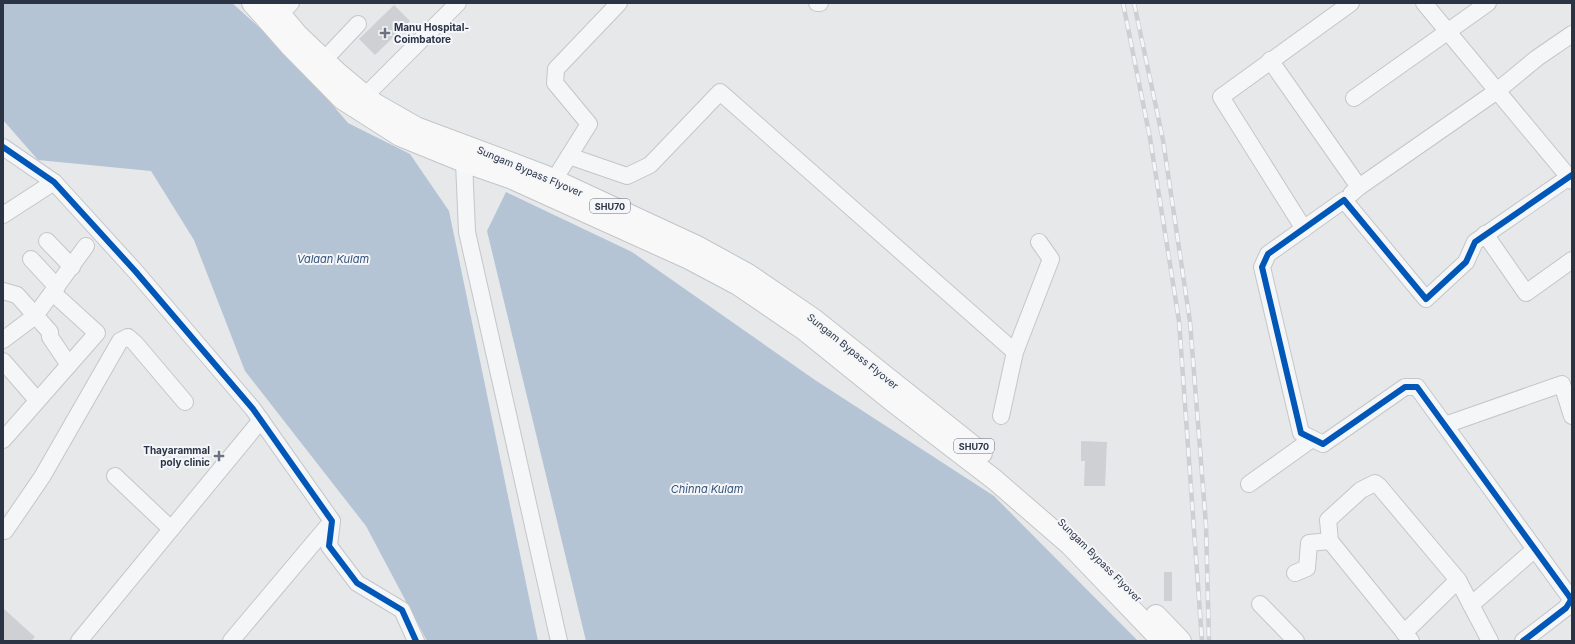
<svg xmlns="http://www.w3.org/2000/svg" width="1575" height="644" viewBox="0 0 1575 644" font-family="Inter,sans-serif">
<rect width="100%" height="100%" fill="#e6e8ea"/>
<g fill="#b4c4d5">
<path d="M3,3H232L289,54L348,123L410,154L449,211L538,641H427L366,526L245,371L194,240L151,171L38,160L3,120Z"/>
<path d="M506,192L632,252L815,380L994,496L1138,641H586L487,231Z"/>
</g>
<g fill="#ced0d3">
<path d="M394,5L410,21L375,55L359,39Z"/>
<path d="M1081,441L1107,442L1105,486H1084L1085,461H1081Z"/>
<rect x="1164" y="572" width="8" height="29"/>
<path d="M3,608L35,637L31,641H3Z"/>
</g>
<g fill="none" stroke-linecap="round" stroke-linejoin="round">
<defs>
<g id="minor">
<path d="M817,3H820"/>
<path d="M1424,3L1572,181"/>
<path d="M280,14L291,3"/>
<path d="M324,60L358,24"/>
<path d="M1270,60L1359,187L1351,194"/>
<path d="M365,96L458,3"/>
<path d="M1354,98L1488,3"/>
<path d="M3,147L54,182L136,272L253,409L332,521L329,546L357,583L402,610L416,641"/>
<path d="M467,151L464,162L467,232L559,641"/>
<path d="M569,156L627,176L650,165L720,92L1015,352"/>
<path d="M554,180L589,124L555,83L556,69L619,3"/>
<path d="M1359,187L1497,91L1537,58L1572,34"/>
<path d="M3,215L54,182"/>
<path d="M1304,229L1221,97L1351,3"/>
<path d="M1485,234L1526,293L1572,260"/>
<path d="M47,241L72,267"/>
<path d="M31,259L57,287"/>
<path d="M3,291L17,295L50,332V337L69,365"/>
<path d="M3,340L35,316L86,246"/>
<path d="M3,361L37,400"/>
<path d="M1001,416L1015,352L1051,259L1039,242"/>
<path d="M1445,425L1562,384L1572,416"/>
<path d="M3,440L97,333L53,293"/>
<path d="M115,476L171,529"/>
<path d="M1249,484L1312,439"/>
<path d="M5,531L42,477L120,341L128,337L135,343L185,402"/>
<path d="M1295,573L1307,568L1309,543L1330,541"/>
<path d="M1260,604L1296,641"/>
<path d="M1471,605L1535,549"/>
<path d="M1404,633L1458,580"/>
<path d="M79,641L261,420"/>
<path d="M231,641L332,521"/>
<path d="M1411,641L1330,541L1328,520L1361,490L1375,483L1379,486L1458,580L1490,641"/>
<path d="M1523,641L1566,608L1571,600L1569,596L1417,387H1405L1323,444L1301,433L1262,267L1268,254L1344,200L1426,299L1466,262L1475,242L1572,175"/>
</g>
<g id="major">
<path d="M252,3L291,47L342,99L400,136L464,162L510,178L689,259L738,285L804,330L892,401L995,480L1070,545L1162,641"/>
<path d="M271,3L298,35L338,73L374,103L416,127L544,175L697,246L748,274L814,319L982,453"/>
<path d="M1156,615L1181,641"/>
</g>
</defs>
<use href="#minor" stroke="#c4c6c8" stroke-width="18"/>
<use href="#major" stroke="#c2c5c8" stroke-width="22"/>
<use href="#minor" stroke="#f5f6f7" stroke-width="16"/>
<use href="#major" stroke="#f8f8f8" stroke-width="20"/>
<defs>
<g id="rail">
<path d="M1123,3L1150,138L1179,321L1202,641"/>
<path d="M1134,3L1163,140L1190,322L1206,525L1209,641"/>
</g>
</defs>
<use href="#rail" stroke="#cecfd2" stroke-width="4.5"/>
<use href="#rail" stroke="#f4f6f9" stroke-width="3" stroke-dasharray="9" stroke-linecap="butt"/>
<defs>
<g id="cycleway">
<path d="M3,147L54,182L136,272L253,409L332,521L329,546L357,583L402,610L416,641"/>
<path d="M1523,641L1566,608L1571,600L1569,596L1417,387H1405L1323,444L1301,433L1262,267L1268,254L1344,200L1426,299L1466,262L1475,242L1572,175"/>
</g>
</defs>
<use href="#cycleway" stroke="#f4f6f9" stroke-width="8"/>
<use href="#cycleway" stroke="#0057b8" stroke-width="6"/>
</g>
<g fill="#6c737f" stroke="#f4f6f9" stroke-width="1.5">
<path d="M383 27h4v4h4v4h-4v4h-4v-4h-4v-4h4z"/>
<path d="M217 450h4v4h4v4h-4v4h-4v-4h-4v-4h4z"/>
</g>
<g text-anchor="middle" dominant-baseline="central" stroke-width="4" stroke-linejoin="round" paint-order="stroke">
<g fill="#f4f6f9" stroke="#676e7b" stroke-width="1">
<rect x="590" y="199" width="40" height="14" rx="3"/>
<rect x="954" y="439" width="40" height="14" rx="3"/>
</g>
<g font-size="9" font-weight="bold" fill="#2b3445">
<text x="610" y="206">SHU70</text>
<text x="974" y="446">SHU70</text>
</g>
<g font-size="10" font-weight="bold" fill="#2b3445" stroke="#f4f6f9" text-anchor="start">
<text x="394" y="27">Manu Hospital-<tspan x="394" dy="12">Coimbatore</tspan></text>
<text x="210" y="450" text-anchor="end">Thayarammal<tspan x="210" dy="12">poly clinic</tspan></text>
</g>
<g font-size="10" fill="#2b3445" stroke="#f4f6f9">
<text transform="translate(530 171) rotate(23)">Sungam Bypass Flyover</text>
<text transform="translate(853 351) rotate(39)">Sungam Bypass Flyover</text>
<text transform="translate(1100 560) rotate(45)">Sungam Bypass Flyover</text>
</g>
<g font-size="11" font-style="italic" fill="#34527a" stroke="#f4f6f9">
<text x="333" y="259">Valaan Kulam</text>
<text x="707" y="489">Chinna Kulam</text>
</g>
</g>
<rect width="1575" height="644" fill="none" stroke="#2b3445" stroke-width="8"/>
</svg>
